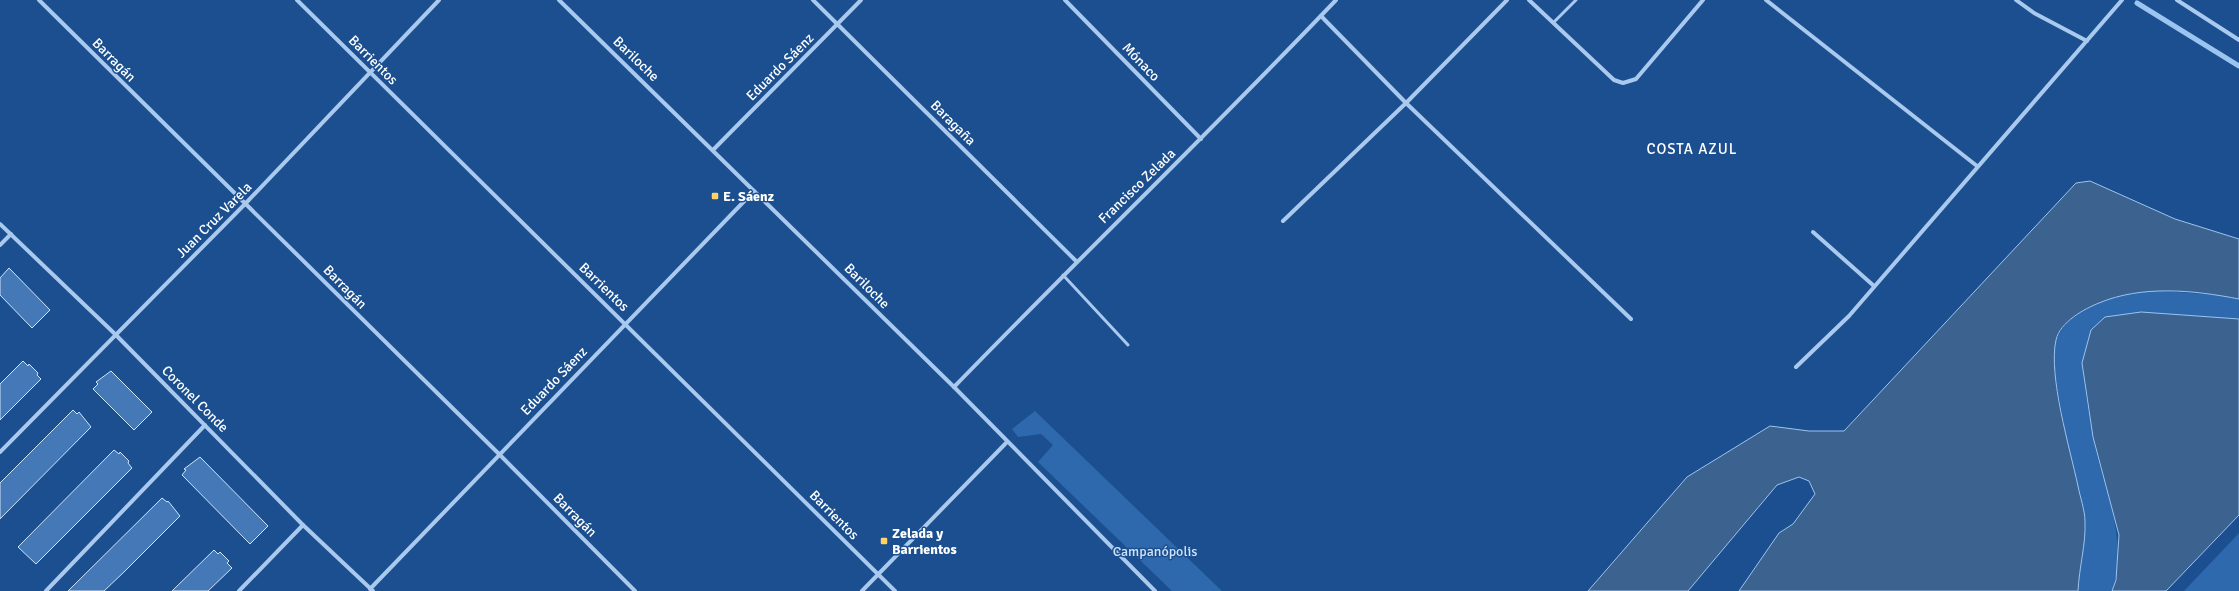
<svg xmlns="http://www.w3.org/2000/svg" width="2239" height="591" viewBox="0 0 2239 591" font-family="Signika,sans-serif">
<rect width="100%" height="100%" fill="#1b4f8f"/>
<g fill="#2e69ad">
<path d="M2147,290L2219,295L2239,299V319L2141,312L2082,363C2085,387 2088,412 2093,436C2102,487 2130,538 2112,591H2078L2079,575C2074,526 2070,476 2064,427C2062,405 2048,358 2057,338C2072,304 2115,297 2147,290Z"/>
<path d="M1035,411L1222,591H1172L1038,462L1053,445L1041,434L1018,437L1012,429Z"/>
<path d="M2239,533V591H2184Z"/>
</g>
<g fill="#3c6290" stroke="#9cc4f0">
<path d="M2090,181L2175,219L2239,239V299C2193,290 2142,285 2099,303C2084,309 2060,322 2056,340C2048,375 2070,449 2078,486C2080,497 2085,510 2085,522C2086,544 2079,568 2078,591H1739L1779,533L1793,524L1815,494L1809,481L1799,477L1777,485L1688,591H1588L1687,477L1770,426L1809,431H1844L2076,183Z"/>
<path d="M2141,312L2239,319V515L2166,591H2112L2116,580L2119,535L2093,437L2082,363L2091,330L2105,317Z"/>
</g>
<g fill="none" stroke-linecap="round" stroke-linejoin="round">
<path stroke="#9cc4f0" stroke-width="5" d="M2137,3L2239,66"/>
</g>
<g fill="#4478b7" stroke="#cfe3fa">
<path d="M9,268L50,310L32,328L0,295V278Z"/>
<path d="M23,361L28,366L29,364L38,373L37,375L41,379L0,420V384Z"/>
<path d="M111,371L152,412L134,430L93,389L98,384L96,382Z"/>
<path d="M73,410L77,414L79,412L91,427L0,519V483Z"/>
<path d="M114,450L119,454L120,452L129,461L128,463L132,468L36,564L18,547Z"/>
<path d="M200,457L268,526L250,544L182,475L186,470L184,469Z"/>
<path d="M162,498L167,502L168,501L180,516L125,571L104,591H68Z"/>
<path d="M214,550L218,554L220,552L229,561L227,563L232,568L208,591H172Z"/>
</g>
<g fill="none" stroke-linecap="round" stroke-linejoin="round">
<g stroke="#a9c9ee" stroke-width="3">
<path d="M1553,23L1576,0"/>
<path d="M1063,275L1128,345"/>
</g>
<g stroke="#a9c9ee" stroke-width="4">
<path d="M39,0L499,454L635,591"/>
<path d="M297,0L895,591"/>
<path d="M559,0L954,387L1155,591"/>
<path d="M813,0L1076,261"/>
<path d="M1065,0L1201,139"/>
<path d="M1529,0L1614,80L1623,83L1636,79L1703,0"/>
<path d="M1766,0L1977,166"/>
<path d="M2016,0L2034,13L2087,41"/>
<path d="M2177,0L2239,40"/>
<path d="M1321,16L1406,103L1631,319"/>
<path d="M713,150L861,0"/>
<path d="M1283,221L1406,103L1507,0"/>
<path d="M0,224L115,334L303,525L373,591"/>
<path d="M1813,232L1874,286"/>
<path d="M0,245L11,234"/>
<path d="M1796,367L1849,316L2122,0"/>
<path d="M954,387C1080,257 1211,131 1336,0"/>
<path d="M0,452L245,204L439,0"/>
<path d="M370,589L754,191"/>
<path d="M46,591L205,425"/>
<path d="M239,591L303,525"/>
<path d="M862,591L1007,442"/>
</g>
</g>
<g fill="#ffd166" stroke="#1b4f8f" stroke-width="1.5">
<rect x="711" y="192" width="8" height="8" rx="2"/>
<rect x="880" y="537" width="8" height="8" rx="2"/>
</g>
<g text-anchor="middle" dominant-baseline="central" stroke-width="3" stroke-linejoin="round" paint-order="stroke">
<g font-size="14" fill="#fff" stroke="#1b4f8f">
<text transform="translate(636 59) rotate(44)">Bariloche</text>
<text transform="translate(114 60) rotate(45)">Barragán</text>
<text transform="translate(373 60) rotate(45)">Barrientos</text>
<text transform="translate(1141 62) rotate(46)">Mónaco</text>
<text transform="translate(780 67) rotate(-45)">Eduardo Sáenz</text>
<text transform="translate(953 123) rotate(45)">Baragaña</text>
<text transform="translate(1137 186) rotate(-44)">Francisco Zelada</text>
<text transform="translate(214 220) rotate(-45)">Juan Cruz Varela</text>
<text transform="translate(867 286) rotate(45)">Bariloche</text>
<text transform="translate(345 287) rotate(45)">Barragán</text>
<text transform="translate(604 287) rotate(44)">Barrientos</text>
<text transform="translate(554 381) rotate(-46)">Eduardo Sáenz</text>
<text transform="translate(195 399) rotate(45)">Coronel Conde</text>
<text transform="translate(575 515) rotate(45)">Barragán</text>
<text transform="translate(834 515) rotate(45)">Barrientos</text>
</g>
<g font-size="14" font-weight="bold" fill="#fff" stroke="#1b4f8f" text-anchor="start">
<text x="723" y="196">E. Sáenz</text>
<text x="892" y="533">Zelada y<tspan x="892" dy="16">Barrientos</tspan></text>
</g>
<g font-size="14" fill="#cfe3fa" stroke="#1b4f8f">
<text x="1155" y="551">Campanópolis</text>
</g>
<g font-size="15" letter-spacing="1" fill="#fff" stroke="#1b4f8f">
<text x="1692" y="149">COSTA AZUL</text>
</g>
</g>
</svg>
